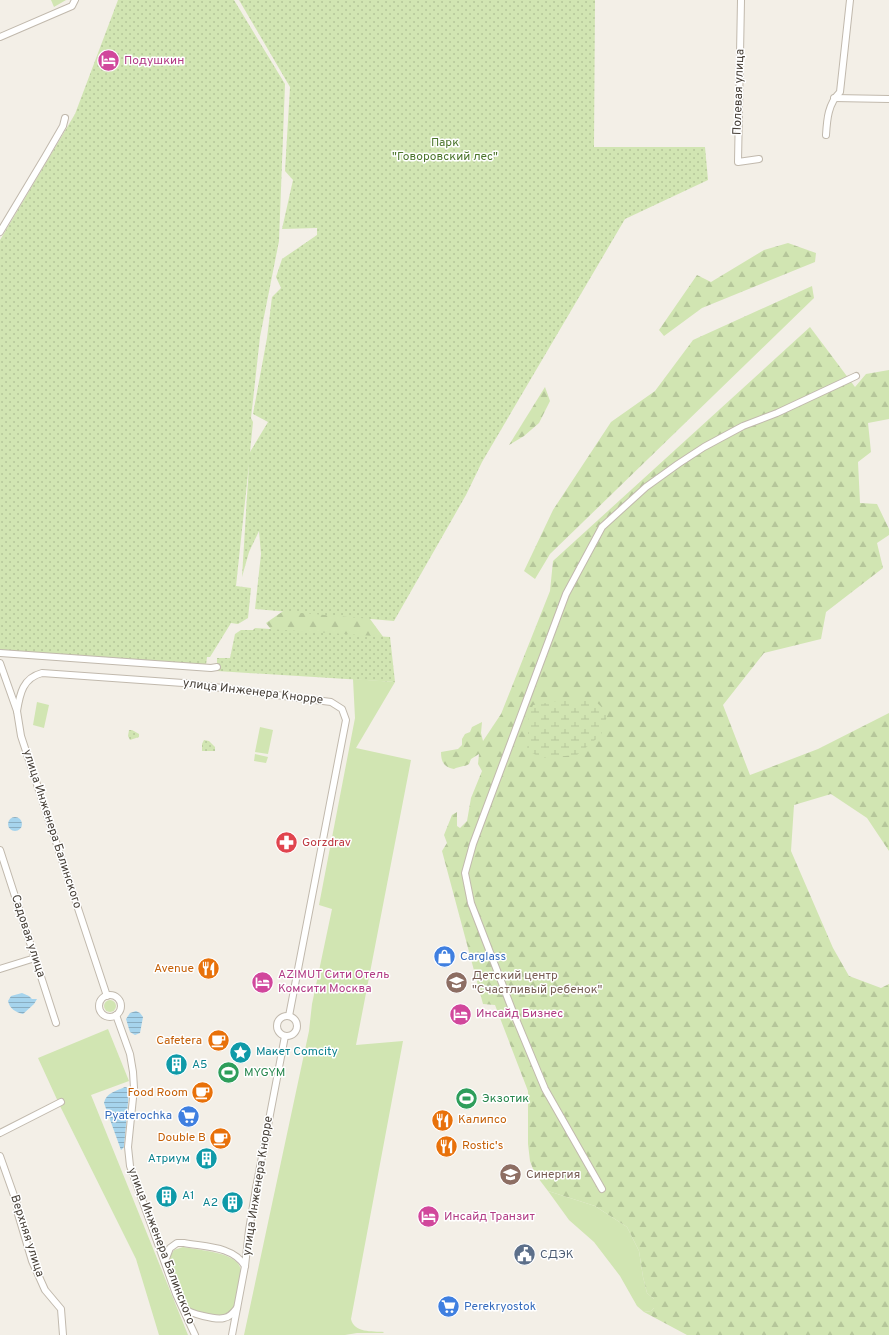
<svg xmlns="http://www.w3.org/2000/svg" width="889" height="1335" viewBox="0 0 889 1335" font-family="Overpass,sans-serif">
<defs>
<pattern id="forest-firs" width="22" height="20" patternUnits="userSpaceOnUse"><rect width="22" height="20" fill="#d1e5b2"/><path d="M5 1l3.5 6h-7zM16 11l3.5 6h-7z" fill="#b5c69a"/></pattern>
<pattern id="wetland-marsh" width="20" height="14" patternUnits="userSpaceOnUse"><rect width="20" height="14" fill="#d1e5b2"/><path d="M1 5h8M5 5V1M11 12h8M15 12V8" fill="none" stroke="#b5c69a"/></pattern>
<pattern id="park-dots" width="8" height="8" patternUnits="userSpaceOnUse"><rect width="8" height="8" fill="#d1e5b2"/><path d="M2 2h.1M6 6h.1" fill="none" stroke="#b5c69a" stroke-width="1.8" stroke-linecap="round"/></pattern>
<pattern id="water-rules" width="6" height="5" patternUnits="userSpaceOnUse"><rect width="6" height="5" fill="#a6d4ed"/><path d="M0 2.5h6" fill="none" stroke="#89adc1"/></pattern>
</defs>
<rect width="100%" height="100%" fill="#f3efe7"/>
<g fill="#d1e5b2">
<path d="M353,679L395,682L356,748L411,760L356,1045L403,1041L351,1319C354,1333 372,1331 384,1332L383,1333H357L345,1335H244L309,1031L312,1004L332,909L319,905L355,718Z"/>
<path d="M37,702L49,705L44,728L33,725Z"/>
<path d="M260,727L273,730L268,754L255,752Z"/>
<path d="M255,754L268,757L266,763L254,761Z"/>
<circle cx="110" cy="1006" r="6"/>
<path d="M108,1029L129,1081L91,1095L188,1335H159L136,1259L60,1106L38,1058Z"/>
<path d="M548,1191L595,1206L627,1227L639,1251L643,1277L647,1293L654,1299V1308L651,1311L644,1312L637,1306L620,1276L594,1242L569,1220Z"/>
<path d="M183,1247C197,1250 235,1252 240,1267C242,1273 240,1280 239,1285C237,1296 236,1306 229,1314L220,1317L194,1311L187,1307L170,1266L168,1259L174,1250Z"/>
</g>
<g fill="url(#forest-firs)">
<path d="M51,0H66L54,7Z"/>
<path d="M788,243L816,253L815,262L702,308L664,336L659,330L697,275L711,282L764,250Z"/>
<path d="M812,286L814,298L550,554L535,579L524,571L553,510L611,422L655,391L693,340Z"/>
<path d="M810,327L855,387L866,374L889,370V419L868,423L871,452L858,462L860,503L877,504L889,529V535L877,543L883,568L826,612L821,639L764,653L723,705L750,775L818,749L889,713V851L867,818L831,794L794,805L791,851L833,948L849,976L881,988L889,984V1335H687L644,1312L651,1311L654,1308V1299L647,1293L643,1277L639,1251L627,1227L595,1206L548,1191L535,1174L530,1161L528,1144V1091L495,1005L483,1004L442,851L447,843L444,835L452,815L457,812V826L460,828L467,821L471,798L482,771L478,764L479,754L471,759L469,764C464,767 459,766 454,769C444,767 441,762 441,752L458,749L462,745V739L465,734L470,732L472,727L482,722L481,733L483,741L501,714L550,591L553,561Z"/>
<path d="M545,387L550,401L539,423L524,436L509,445Z"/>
<path d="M358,559L362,608L384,638L273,632L266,623Z"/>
</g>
<path fill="url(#wetland-marsh)" d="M594,700L608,713L601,735L577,755L541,758L527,750L529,715L533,705L558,701Z"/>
<g fill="url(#park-dots)">
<path d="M118,0H234L285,84L279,241L260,337L251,418L253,422L250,452L268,422L253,414L267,338L272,297L281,288L276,277L282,259L317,235V228L282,229L293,180L285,171L290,87L239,0H595L594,147H705L708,180L625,219L482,462L466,495L394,621L255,609L261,554L259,531L249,552L242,577L249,464L236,586L251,588L248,618L238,624L231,623L210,657H207L206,665L0,650V240L75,114Z"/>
<path d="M255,628L390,637L395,682L217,671V658H230L235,634L241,630H253Z"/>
<path d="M129,730H132L139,734V737L130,740L128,736Z"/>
<path d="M204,740L209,741L215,747V751H202V744Z"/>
</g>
<g fill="url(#water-rules)">
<circle cx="15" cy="824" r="7"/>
<path d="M22,993L29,996L32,999H37L34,1004L23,1014C15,1012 10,1009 8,1001L11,996Z"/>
<path d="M136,1011L140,1013L143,1017L140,1033L135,1035L130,1032L126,1019L130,1013Z"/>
<path d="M125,1087L128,1088L129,1091L124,1147L121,1150L104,1103C106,1093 116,1091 125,1087Z"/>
</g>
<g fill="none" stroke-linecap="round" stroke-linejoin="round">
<defs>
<g id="minor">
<path d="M741,0L738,162L759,159"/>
<path d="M0,37L72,6L75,0"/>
<path d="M834,98L889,99"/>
<path d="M826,135C827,119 828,104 840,92L850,0"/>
<path d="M0,232L45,157L63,126L65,118"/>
<path d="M0,653L211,668L217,667"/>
<path d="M0,663L17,711L21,736L107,996"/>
<path d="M17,711C20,693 23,678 42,673L183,683L331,702L342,709L346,720L289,1016"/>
<path d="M0,850L56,1023"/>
<path d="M0,969L35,958"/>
<circle cx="110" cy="1006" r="11"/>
<path d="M116,1015L130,1054L133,1072L134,1088L128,1147L130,1166L176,1294L195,1335"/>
<circle cx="287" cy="1026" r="10"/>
<path d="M0,1133L61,1102"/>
<path d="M0,1156L17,1204L18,1214L32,1261L45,1290L61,1309L63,1335"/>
<path d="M602,1189L545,1089L513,1012L471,903L465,873L473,844L566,594L602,527L646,487L678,464L704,447L743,426L777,413L856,376"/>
<path d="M165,1261L170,1248L177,1243H184C205,1247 233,1246 245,1266"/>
<path d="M184,1308C190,1314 216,1320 224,1318C230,1317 233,1313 237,1308"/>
<path d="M232,1335L245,1266L249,1230L256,1188L285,1036"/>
</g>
</defs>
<use href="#minor" stroke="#c1b9ad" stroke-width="8"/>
<use href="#minor" stroke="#fff" stroke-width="6"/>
</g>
<defs>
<symbol id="hotel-disc" viewBox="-11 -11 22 22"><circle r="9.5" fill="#d1479c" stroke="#fff"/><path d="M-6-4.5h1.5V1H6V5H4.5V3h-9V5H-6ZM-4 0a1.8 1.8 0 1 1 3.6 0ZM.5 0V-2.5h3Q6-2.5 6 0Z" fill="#fff"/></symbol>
<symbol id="pharmacy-disc" viewBox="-11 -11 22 22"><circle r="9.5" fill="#e0444e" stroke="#fff"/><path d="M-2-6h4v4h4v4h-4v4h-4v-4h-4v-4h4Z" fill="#fff"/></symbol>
<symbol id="shop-disc" viewBox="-11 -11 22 22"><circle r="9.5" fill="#3f7fe0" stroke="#fff"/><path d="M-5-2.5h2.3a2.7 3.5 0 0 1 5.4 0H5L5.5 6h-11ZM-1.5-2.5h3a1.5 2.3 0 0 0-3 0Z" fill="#fff"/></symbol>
<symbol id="restaurant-disc" viewBox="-11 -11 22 22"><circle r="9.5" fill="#e8710a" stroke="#fff"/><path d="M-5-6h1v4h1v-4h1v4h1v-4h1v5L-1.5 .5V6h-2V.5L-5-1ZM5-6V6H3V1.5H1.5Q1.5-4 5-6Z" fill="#fff"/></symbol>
<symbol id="school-disc" viewBox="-11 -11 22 22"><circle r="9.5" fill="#8d6e63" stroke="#fff"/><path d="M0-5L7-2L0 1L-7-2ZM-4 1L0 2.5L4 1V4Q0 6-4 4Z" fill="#fff"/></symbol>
<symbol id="cafe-disc" viewBox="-11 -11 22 22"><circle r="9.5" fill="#e8710a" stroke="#fff"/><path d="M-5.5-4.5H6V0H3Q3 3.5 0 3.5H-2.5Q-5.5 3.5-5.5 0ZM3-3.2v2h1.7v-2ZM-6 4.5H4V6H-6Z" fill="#fff"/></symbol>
<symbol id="sight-disc" viewBox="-11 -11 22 22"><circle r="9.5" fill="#0f9aa8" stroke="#fff"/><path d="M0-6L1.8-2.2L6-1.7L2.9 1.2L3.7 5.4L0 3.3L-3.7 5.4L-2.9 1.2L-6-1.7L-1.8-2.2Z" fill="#fff"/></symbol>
<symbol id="building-disc" viewBox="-11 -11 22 22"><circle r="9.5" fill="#0f9aa8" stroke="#fff"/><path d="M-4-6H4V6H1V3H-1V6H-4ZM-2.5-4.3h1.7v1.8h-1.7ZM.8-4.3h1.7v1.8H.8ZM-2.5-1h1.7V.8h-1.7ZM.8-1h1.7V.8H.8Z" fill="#fff"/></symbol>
<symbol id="stadium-disc" viewBox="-11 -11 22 22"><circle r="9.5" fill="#2e9e5b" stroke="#fff"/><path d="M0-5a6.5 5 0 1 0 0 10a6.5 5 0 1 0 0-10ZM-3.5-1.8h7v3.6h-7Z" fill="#fff"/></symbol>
<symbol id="supermarket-disc" viewBox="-11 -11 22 22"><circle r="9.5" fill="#3f7fe0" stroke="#fff"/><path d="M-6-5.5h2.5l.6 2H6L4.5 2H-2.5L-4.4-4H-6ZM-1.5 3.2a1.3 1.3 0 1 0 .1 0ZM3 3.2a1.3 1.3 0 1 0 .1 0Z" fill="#fff"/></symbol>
<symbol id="university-disc" viewBox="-11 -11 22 22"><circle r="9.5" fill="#8d6e63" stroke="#fff"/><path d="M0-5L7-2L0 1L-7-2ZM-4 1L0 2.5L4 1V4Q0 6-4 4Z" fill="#fff"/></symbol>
<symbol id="civic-disc" viewBox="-11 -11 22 22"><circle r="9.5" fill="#5c6f8a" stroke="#fff"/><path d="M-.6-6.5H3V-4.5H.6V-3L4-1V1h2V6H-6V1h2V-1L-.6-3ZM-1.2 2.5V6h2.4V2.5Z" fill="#fff"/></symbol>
</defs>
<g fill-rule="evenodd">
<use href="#hotel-disc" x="96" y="48" width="25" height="25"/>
<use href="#pharmacy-disc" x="274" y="830" width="25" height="25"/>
<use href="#shop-disc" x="432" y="944" width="25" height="25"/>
<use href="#restaurant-disc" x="196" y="956" width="25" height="25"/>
<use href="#hotel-disc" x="250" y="970" width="25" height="25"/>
<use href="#school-disc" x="444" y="970" width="25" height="25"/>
<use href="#hotel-disc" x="448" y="1002" width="25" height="25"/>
<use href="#cafe-disc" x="206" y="1028" width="25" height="25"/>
<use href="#sight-disc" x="228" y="1040" width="25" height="25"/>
<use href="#building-disc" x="164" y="1052" width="25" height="25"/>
<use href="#stadium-disc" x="216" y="1060" width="25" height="25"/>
<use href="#cafe-disc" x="190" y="1080" width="25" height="25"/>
<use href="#stadium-disc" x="454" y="1086" width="25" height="25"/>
<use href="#supermarket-disc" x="176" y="1104" width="25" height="25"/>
<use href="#restaurant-disc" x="430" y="1108" width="25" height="25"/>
<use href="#cafe-disc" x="208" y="1126" width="25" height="25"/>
<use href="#restaurant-disc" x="434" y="1134" width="25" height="25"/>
<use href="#building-disc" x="194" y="1146" width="25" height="25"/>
<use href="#university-disc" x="498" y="1162" width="25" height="25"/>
<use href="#building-disc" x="154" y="1184" width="25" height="25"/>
<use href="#building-disc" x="220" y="1190" width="25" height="25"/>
<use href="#hotel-disc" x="416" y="1204" width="25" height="25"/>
<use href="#civic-disc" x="512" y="1242" width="25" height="25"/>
<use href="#supermarket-disc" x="436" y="1294" width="25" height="25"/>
</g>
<g text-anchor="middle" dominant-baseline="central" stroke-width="3" stroke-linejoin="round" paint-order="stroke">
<g font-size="12" fill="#b23c85" stroke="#fff" text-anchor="start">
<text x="124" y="61">Подушкин</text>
<text x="278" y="975">AZIMUT Сити Отель<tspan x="278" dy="14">Комсити Москва</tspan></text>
<text x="476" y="1014">Инсайд Бизнес</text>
<text x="444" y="1217">Инсайд Транзит</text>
</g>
<g font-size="12" fill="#463f37" stroke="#fff">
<text transform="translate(739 92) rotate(-88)">Полевая улица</text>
<text transform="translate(253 692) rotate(7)">улица Инженера Кнорре</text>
<text transform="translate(52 829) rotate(72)">улица Инженера Балинского</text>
<text transform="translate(28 936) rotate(72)">Садовая улица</text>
<text transform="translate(258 1186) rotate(-81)">улица Инженера Кнорре</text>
<text transform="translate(27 1236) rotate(72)">Верхняя улица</text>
<text transform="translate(161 1246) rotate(69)">улица Инженера Балинского</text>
</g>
<g font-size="12" fill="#4b752c" stroke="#fff">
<text x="445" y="143">Парк<tspan x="445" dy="14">"Говоровский лес"</tspan></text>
</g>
<g font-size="12" fill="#be3a42" stroke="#fff" text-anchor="start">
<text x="302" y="843">Gorzdrav</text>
</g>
<g font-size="12" fill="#366cbe" stroke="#fff" text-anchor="start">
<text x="460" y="957">Carglass</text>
<text x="172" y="1116" text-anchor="end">Pyaterochka</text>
<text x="464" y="1307">Perekryostok</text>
</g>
<g font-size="12" fill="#c56008" stroke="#fff" text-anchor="end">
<text x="194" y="969">Avenue</text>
<text x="202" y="1041">Cafetera</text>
<text x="188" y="1093">Food Room</text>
<text x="458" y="1120" text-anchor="start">Калипсо</text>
<text x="206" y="1138">Double B</text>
<text x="462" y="1146" text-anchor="start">Rostic's</text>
</g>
<g font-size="12" fill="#785e54" stroke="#fff" text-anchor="start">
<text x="472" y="976">Детский центр<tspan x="472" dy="14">"Счастливый ребенок"</tspan></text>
<text x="526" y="1175">Синергия</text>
</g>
<g font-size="12" fill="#0d838f" stroke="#fff" text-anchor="start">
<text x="256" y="1052">Макет Comcity</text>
<text x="192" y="1065">А5</text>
<text x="190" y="1159" text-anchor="end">Атриум</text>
<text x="182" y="1196">А1</text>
<text x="218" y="1203" text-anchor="end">А2</text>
</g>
<g font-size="12" fill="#27864d" stroke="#fff" text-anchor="start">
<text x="244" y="1073">MYGYM</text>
<text x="482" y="1099">Экзотик</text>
</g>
<g font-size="12" fill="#4e5e75" stroke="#fff" text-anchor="start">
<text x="540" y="1255">СДЭК</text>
</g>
</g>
</svg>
